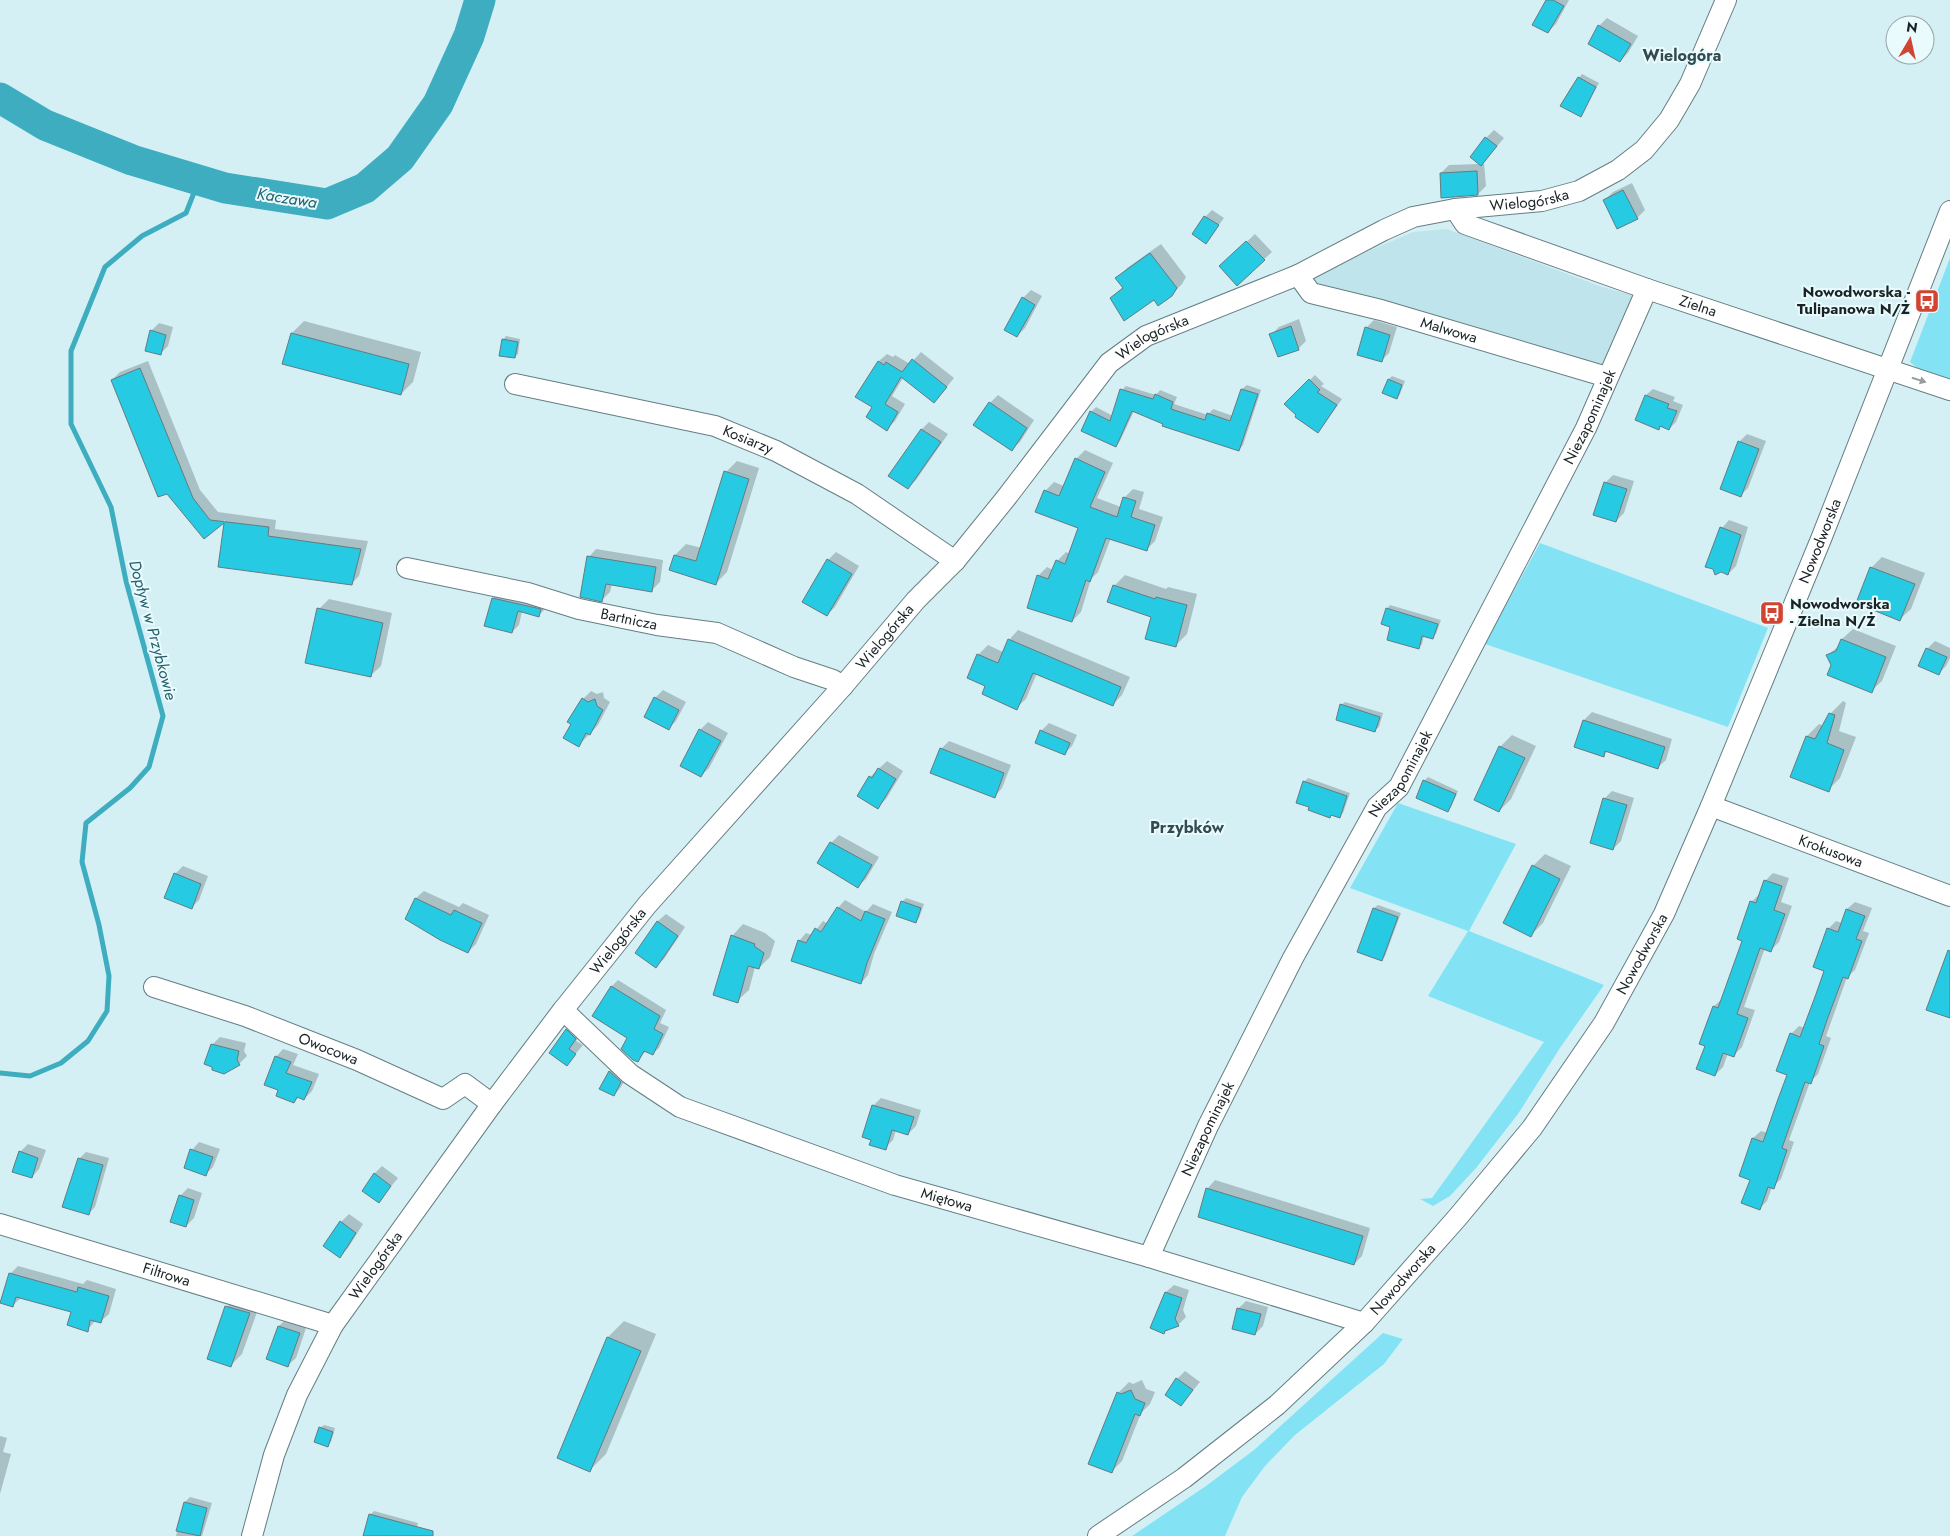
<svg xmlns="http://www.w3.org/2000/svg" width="1950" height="1536" viewBox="0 0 1950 1536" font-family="Jost,sans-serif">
<rect width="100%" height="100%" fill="#d4f0f5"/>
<path fill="#c0e4eb" d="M1447,229L1602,287L1635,296L1603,367L1319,288L1311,276L1413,232Z"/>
<g fill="#83e3f5">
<path d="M1950,258V382L1927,376L1910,362Z"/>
<path d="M1540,543L1768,628L1728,727L1485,644Z"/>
<path d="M1398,803L1516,844L1469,931L1604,985L1560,1048L1518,1114L1476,1168L1450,1196L1433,1206L1420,1199L1432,1198L1544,1042L1428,996L1468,931L1350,888Z"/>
<path d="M1383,1333L1403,1339L1384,1364L1295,1435L1265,1466L1242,1497L1225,1536H1132L1206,1486L1254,1450Z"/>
</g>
<g fill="#0003">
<path d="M1547,0H1569L1556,24L1548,32Z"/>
<path d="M1607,18L1638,36L1628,53L1620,61L1599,26Z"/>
<path d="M1582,74L1599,83L1580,116L1561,105L1570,89Z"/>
<path d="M1494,130L1504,138L1482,164L1484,163L1486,186L1478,194L1441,173L1449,165L1480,164L1486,138Z"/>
<path d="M1632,183L1645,210L1637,218L1605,200L1613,192Z"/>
<path d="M1212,210L1224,218L1206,242L1205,217Z"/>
<path d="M1255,234L1272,252L1237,284L1221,266Z"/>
<path d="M1161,244L1186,277L1182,284L1171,295L1154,298H1111L1123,287L1117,279L1127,268Z"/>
<path d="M1031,290L1042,296L1025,328L1017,336L1023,298Z"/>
<path d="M1299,319L1306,341L1298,349L1271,335L1279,327Z"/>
<path d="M1374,320L1397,327L1389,353L1381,361L1366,328Z"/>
<path d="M304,321L421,352L413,382L401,394L292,333Z"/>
<path d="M159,323L173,327L168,346L160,354L151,331Z"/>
<path d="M506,336L520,339L518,354L514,357L503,340Z"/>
<path d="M921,352L954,378L941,394L903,378L892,396L905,404L895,421L887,429L874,407L857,396L879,361L887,354L893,357L895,355L910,364Z"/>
<path d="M148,361L200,490L218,512L276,520L275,529L368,541L359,576L351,584L219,566L225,520L204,537L112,380L120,372Z"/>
<path d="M1315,375L1324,384L1321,386L1342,399L1318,432L1286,404Z"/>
<path d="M1392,376L1405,381L1400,394L1397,398L1389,379Z"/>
<path d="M1247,385L1261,390L1243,445L1239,450L1134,411L1120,441L1116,445L1083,431L1091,412L1096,407L1113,416L1122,390L1126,386L1156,395L1160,390L1177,397L1174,404L1208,415L1213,409L1233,416L1242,389Z"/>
<path d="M1653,389L1675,397L1673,401L1683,405L1676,422L1669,429L1661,426L1658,428L1637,420L1646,395Z"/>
<path d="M998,395L1034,420L1020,442L1012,449L990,403Z"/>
<path d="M929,422L948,434L916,480L908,488L922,429Z"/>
<path d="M1747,434L1766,441L1748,488L1740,496L1739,442Z"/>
<path d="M1085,450L1113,463L1097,498L1121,507L1124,498L1133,489L1144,492L1139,509L1163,517L1155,541L1146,550L1111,538L1098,572L1091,579L1081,612L1072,621L1038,576L1047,567L1053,570L1057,561L1066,552L1070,554L1080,527L1045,491L1054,482L1064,486L1076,459Z"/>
<path d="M737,461L759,468L727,572L715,584L675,555L686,544L702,548L726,472Z"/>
<path d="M1613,475L1634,481L1624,513L1616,521L1605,483Z"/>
<path d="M1729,520L1748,527L1736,566L1728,574L1722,528Z"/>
<path d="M596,549L663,560L660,582L652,590L612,584L610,592L602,600L589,557Z"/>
<path d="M836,552L859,566L835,607L827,615L828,560Z"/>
<path d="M1882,557L1925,573L1911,609L1900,619L1871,568Z"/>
<path d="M1125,575L1166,589L1168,587L1197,594L1187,634L1176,645L1152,616L1114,586Z"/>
<path d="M500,591L545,609L538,616L522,611L519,625L512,632L493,598Z"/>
<path d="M329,599L392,613L381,666L370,676L319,609Z"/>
<path d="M1390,605L1441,620L1436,634L1432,637L1424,635L1422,644L1419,648L1392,627L1387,609Z"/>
<path d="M1853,629L1896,646L1882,681L1871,691L1832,665L1828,655L1841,644L1842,639Z"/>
<path d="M1018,630L1130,677L1122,695L1112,705L1037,673L1026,699L1016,708L978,655L988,645L1003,652L1009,640Z"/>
<path d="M1935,641L1950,648V658L1946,666L1938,674L1927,649Z"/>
<path d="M663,690L686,702L676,721L668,729L655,698Z"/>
<path d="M591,691L597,694L603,692L604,698L610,702L598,725L579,745L583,699Z"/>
<path d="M1843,701L1846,703L1839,731L1856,737L1840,778L1828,790L1807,736L1819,724L1824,726L1830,714Z"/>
<path d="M1345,702L1383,713L1379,727L1375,730L1341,705Z"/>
<path d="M1592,712L1672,739L1666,760L1658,767L1608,751L1603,756L1575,747L1584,720Z"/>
<path d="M708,722L728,733L709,768L701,776L700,730Z"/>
<path d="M1049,723L1077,735L1072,746L1064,754L1041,731Z"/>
<path d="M1512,735L1536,746L1511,799L1499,811L1500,747Z"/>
<path d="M949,741L1011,765L1002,788L995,796L941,749Z"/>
<path d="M887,761L903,771L886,799L878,807L859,795L870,777Z"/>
<path d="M1428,777L1458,791L1451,807L1448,810L1424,781Z"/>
<path d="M1308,778L1350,793L1343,813L1339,816L1310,806L1304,782Z"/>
<path d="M1612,791L1634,798L1621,841L1613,849L1604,799Z"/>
<path d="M839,835L879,857L866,879L858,886L831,843Z"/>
<path d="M1545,854L1571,866L1543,923L1531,935L1533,866Z"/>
<path d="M183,866L208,876L199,900L191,908L175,874Z"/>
<path d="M1773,873L1789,878L1781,902L1792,906L1779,942L1771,950L1765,948L1744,1007L1755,1010L1742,1047L1734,1055L1728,1053L1723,1067L1715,1075L1706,1045L1714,1006L1722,999L1744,941L1751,902L1760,894L1765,881Z"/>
<path d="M424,891L459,907L463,903L489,915L476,944L468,952L407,919L416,898Z"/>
<path d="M906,898L924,904L919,918L915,921L902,902Z"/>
<path d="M845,900L866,912L873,904L892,912L874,954L868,975L861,983L799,941L806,933L812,935L823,921L828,924L838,908Z"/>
<path d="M1855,902L1872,908L1863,931L1869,933L1855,970L1847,977L1835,1011L1826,1036L1831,1038L1818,1074L1810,1082L1789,1140L1794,1142L1781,1179L1772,1187L1767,1201L1760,1208L1751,1179L1741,1176L1753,1138L1761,1131L1768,1133L1788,1074L1791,1034L1799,1026L1805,1028L1825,970L1828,929L1836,921L1842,923L1847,909Z"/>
<path d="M1378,905L1401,913L1385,956L1382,960L1374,908Z"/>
<path d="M666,914L685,927L664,959L656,966L637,953L658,921Z"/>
<path d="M743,924L765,933L775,941L770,957L759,968L755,967L749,990L737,1001L732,936Z"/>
<path d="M618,980L666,1010L660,1023L669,1027L659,1048L652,1054L646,1051L638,1060L629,1037L594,1015L612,986Z"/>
<path d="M575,1022L583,1031L576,1041L583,1045L567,1064V1030Z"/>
<path d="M220,1037L246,1043L244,1051L247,1056L239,1064L212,1045Z"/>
<path d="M283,1049L298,1054L293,1065L319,1074L312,1091L304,1099L299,1097L294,1102L280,1090L276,1057Z"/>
<path d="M618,1064L628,1074L621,1087L614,1095L601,1088L610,1071Z"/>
<path d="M881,1098L921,1110L916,1126L908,1134L896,1130L893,1140L885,1148L873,1106Z"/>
<path d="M199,1142L220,1149L213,1167L205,1175L192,1150Z"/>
<path d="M28,1144L46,1150L39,1169L32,1177L20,1152Z"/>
<path d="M86,1152L109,1158L95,1207L88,1214L79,1159Z"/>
<path d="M382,1166L398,1178L379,1201L374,1174Z"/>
<path d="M1215,1180L1370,1228L1362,1256L1354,1264L1199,1216L1208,1188Z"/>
<path d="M188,1188L202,1193L194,1218L186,1226L180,1196Z"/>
<path d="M349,1214L363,1224L348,1248L340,1256L341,1222Z"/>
<path d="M18,1266L83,1284L87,1280L116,1289L109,1314L101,1321L96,1320L87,1330L73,1311L22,1297L13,1305L10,1274Z"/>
<path d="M1174,1285L1189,1290L1183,1310L1186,1317L1178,1325L1168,1328L1164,1333L1166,1292Z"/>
<path d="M239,1295L261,1301L242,1354L230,1366L227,1307Z"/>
<path d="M1246,1301L1268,1307L1263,1326L1255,1334L1238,1309Z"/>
<path d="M287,1318L307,1325L296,1358L288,1365L268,1358L279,1326Z"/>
<path d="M624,1321L656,1334L606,1454L590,1470L608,1337Z"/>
<path d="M1185,1371L1200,1382L1181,1405L1177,1379Z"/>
<path d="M1142,1380L1146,1389L1155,1392L1150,1404L1141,1413L1122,1461L1111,1472L1118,1393L1129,1382L1133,1384Z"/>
<path d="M324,1425L335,1428L331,1442L327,1445L320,1428Z"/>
<path d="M0,1436L7,1438L3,1452L11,1454L0,1494Z"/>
<path d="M190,1497L212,1503L202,1536H176L185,1502Z"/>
<path d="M374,1511L418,1523L415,1536H365L370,1515Z"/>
</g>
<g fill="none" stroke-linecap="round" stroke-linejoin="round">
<path stroke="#3dadbf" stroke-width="5" d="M0,1073L30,1076L61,1063L88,1041L107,1011L109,976L99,925L82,862L86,823L130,788L149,767L163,716L126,581L111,507L71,424V351L105,267L142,236L186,213L199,180"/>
<path stroke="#3dadbf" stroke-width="31" d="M0,98L45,125L132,160L225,188L327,204L365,188L400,158L438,104L469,36L480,0"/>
</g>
<g fill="#26cae2" stroke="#637c81">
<path d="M1546,0H1553L1564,6L1548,33L1532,25Z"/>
<path d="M1598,25L1631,44L1620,62L1588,44Z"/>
<path d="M1578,77L1596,87L1581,117L1560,106Z"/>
<path d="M1485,137L1497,146L1481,166L1470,157Z"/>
<path d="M1477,171L1478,195L1441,198L1440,173Z"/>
<path d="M1623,190L1638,219L1617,229L1603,200Z"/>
<path d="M1204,216L1219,225L1206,244L1192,234Z"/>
<path d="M1246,241L1265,260L1237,286L1219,266Z"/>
<path d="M1150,253L1177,288L1172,296L1158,306L1154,300L1124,321L1110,298L1123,288L1115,278Z"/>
<path d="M1022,297L1035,305L1017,337L1004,330Z"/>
<path d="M1291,326L1299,350L1278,357L1269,334Z"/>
<path d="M1365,327L1390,335L1382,362L1357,355Z"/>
<path d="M150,330L166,335L161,355L145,351Z"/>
<path d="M291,333L409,364L401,395L282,364Z"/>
<path d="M502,339L518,342L515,358L499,356Z"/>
<path d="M912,359L947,387L934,403L901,377L885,404L898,412L887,431L866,417L872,407L855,397L878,361L884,365L886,362L902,372Z"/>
<path d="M140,368L193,498L210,520L269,527L268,536L361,549L352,585L218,567L224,523L204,539L167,494L158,497L111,380Z"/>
<path d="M1309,379L1320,390L1317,392L1337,405L1318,433L1295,417L1296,415L1284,404Z"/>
<path d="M1388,379L1402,385L1397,399L1382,393Z"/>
<path d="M1120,389L1153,399L1155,394L1173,402L1171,409L1205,420L1207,413L1230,421L1241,389L1258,394L1239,451L1162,426L1163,424L1132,411L1116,447L1081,431L1090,411L1110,421Z"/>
<path d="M1645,395L1669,404L1667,408L1677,411L1669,430L1660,426L1659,430L1635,420Z"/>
<path d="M989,402L1027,428L1012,451L973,425Z"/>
<path d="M921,429L941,442L908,489L888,476Z"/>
<path d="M1738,441L1759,449L1741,497L1720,489Z"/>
<path d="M1075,458L1105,472L1090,507L1117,517L1123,497L1136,501L1131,517L1155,525L1147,551L1106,538L1090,582L1086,580L1072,622L1027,608L1037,575L1048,579L1056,560L1065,564L1078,528L1035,512L1044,490L1059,496Z"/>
<path d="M724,471L749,479L716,585L669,570L674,555L696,561Z"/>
<path d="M1604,482L1627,489L1616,522L1593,515Z"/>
<path d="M1720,527L1741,535L1728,575L1721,572L1715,575L1713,569L1705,567Z"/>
<path d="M587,556L656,567L652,592L606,584L602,602L580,597Z"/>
<path d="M827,559L852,574L827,616L802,602Z"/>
<path d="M1870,567L1915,584L1900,621L1856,603Z"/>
<path d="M1113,585L1155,599L1156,597L1187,605L1176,647L1145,639L1151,617L1107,602Z"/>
<path d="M492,598L541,609L539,617L518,611L512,633L484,626Z"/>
<path d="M317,608L383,623L371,677L305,663Z"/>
<path d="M1386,608L1438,624L1433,639L1422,636L1419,649L1387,640L1390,627L1381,624Z"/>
<path d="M1008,639L1121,687L1113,706L1033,673L1017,710L982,694L985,686L967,678L977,654L998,663Z"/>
<path d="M1841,639L1886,657L1872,693L1827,675L1831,665L1826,655L1836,651Z"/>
<path d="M1926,648L1947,657L1939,675L1918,666Z"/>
<path d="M654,697L679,710L669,730L644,717Z"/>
<path d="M582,698L588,702L595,699L597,706L603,710L590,735L586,733L579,747L563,738L571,724L567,722Z"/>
<path d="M1340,704L1380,717L1375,732L1336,720Z"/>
<path d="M1829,713L1835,715L1827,743L1844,750L1829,792L1790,777L1806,736L1815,739Z"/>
<path d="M1583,720L1665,747L1658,769L1605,751L1604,757L1574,747Z"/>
<path d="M699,729L721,741L701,777L680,766Z"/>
<path d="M1040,730L1070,743L1065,755L1035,743Z"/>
<path d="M1499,746L1525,758L1499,812L1474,800Z"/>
<path d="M940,748L1004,773L995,798L930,773Z"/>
<path d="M878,768L896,779L878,809L857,796L869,776L872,778Z"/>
<path d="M1423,780L1456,794L1448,812L1416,798Z"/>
<path d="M1303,781L1347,796L1340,818L1331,815L1330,818L1308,810L1309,807L1296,803Z"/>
<path d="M1603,798L1627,805L1613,850L1590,843Z"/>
<path d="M830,842L872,865L858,888L817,863Z"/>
<path d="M1532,865L1560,879L1531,937L1503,923Z"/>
<path d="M174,873L201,884L192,909L164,898Z"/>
<path d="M1764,880L1782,886L1774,910L1785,914L1771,952L1760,948L1745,991L1737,1014L1748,1018L1734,1057L1723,1053L1715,1076L1696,1069L1705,1046L1699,1044L1713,1006L1718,1008L1742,941L1737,939L1750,901L1756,903Z"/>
<path d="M415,898L451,915L454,910L482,923L468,953L440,940L405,919Z"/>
<path d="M901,901L921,908L916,923L896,916Z"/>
<path d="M837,907L861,921L865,911L885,919L867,963L861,984L791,961L798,940L806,943L815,928L821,932Z"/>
<path d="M1373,908L1398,917L1382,961L1357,952Z"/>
<path d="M1846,909L1865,916L1856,939L1862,941L1848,979L1843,977L1827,1020L1819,1044L1824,1046L1811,1084L1805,1082L1782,1148L1787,1150L1774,1189L1768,1187L1760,1210L1741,1203L1750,1180L1739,1176L1752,1138L1763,1142L1778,1099L1787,1075L1776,1071L1790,1033L1800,1037L1816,994L1824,971L1813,967L1827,928L1838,932Z"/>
<path d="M657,921L678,936L656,968L635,953Z"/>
<path d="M731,935L755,944L754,946L764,953L759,969L748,966L738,1003L713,995Z"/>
<path d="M1948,950L1950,951V1018L1926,1010Z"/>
<path d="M611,986L660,1016L654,1029L663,1034L653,1055L644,1051L638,1062L633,1060L621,1049L627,1038L592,1016Z"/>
<path d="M566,1029L576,1039L569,1049L576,1054L567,1066L549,1053Z"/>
<path d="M211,1044L239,1051L237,1060L240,1065L224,1074L212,1070V1067L204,1064Z"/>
<path d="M275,1056L291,1062L286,1073L312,1082L304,1100L297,1097L294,1103L276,1096L278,1090L264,1085Z"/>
<path d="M609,1071L621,1082L614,1096L599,1089Z"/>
<path d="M872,1105L914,1117L908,1135L892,1130L886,1150L869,1145L871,1140L862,1137Z"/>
<path d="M190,1149L213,1157L206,1176L184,1168Z"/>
<path d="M19,1151L38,1158L32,1178L12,1172Z"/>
<path d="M78,1158L103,1165L89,1215L62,1207Z"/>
<path d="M374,1173L391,1186L379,1203L362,1191Z"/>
<path d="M1206,1188L1363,1236L1354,1265L1198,1217Z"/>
<path d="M179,1195L194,1200L186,1227L170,1222Z"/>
<path d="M340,1221L356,1233L340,1258L323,1246Z"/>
<path d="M9,1273L77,1292L78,1287L109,1296L101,1323L90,1320L88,1332L67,1325L71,1312L16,1297L13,1307L0,1303Z"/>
<path d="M1165,1292L1182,1298L1175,1319L1179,1326L1165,1331L1164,1334L1150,1328Z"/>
<path d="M225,1306L250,1313L231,1367L207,1359Z"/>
<path d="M1237,1308L1261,1314L1255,1335L1232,1329Z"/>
<path d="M278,1326L300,1333L288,1367L266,1359Z"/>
<path d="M607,1337L641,1351L590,1472L557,1458Z"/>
<path d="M1176,1378L1193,1390L1181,1406L1165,1395Z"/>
<path d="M1131,1390L1135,1399L1145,1403L1140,1416L1135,1414L1112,1473L1088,1464L1117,1392L1121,1394Z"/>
<path d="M319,1427L333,1432L328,1447L314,1442Z"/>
<path d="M184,1502L207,1508L200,1536L176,1531Z"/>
<path d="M369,1514L433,1531V1536H363Z"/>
</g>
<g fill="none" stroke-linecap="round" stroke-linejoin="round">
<defs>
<g id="minor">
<path id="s1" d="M1455,209L1465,224L1647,289L1950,390"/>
<path id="s2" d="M1298,275L1311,293L1381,310L1607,377"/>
<path id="s3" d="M515,384L715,426L776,451L857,494L955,561"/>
<path id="s4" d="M407,568L528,593L579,609L657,625L717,633L794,667L833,680L843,686"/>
<path id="s5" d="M1711,806L1950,896"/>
<path id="s6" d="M154,987L245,1016L357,1060L443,1099L465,1084L492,1104"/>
<path id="s7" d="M563,1010L630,1074L680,1107L895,1185L1149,1257L1364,1323"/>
<path id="s8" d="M0,1224L333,1325"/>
<path id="s9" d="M1149,1257L1208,1126L1293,958L1377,807L1399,787L1586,428L1647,289"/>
<path id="s10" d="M252,1536L274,1455L297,1395L333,1325L492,1104L563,1010L647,905L843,686L916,600L955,561L1006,498L1109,363L1146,336L1298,275L1384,230L1413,217L1455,209L1542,201L1579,191L1618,170L1644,150L1669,120L1690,84L1726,0"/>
<path id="s11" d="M1098,1536L1184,1478L1277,1405L1364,1323L1457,1218L1532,1128L1604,1023L1664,914L1711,806L1821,539L1950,211"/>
</g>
</defs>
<use href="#minor" stroke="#657e83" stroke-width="22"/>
<use href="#minor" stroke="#fff" stroke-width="20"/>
</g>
<defs><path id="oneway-solid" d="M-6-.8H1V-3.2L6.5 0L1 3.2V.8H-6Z" transform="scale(1.25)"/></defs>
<use fill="#989c9d" href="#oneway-solid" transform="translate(1919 380) rotate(18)"/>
<defs>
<symbol id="bus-square" viewBox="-11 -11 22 22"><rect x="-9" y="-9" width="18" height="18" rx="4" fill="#d14432" stroke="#eafbfe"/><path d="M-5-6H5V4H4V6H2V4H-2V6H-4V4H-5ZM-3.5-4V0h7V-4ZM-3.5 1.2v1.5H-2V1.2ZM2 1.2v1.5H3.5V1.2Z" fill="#fff"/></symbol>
</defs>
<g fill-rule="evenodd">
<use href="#bus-square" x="1913" y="287" width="28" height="28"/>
<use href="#bus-square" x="1758" y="599" width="28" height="28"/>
</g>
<g text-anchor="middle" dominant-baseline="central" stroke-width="4" stroke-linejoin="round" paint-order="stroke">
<g font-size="15" fill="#192325" stroke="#eafbfe">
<text stroke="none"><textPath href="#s10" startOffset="1920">Wielogórska</textPath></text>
<text stroke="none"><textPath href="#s1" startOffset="265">Zielna</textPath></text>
<text stroke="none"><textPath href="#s2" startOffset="165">Malwowa</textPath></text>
<text stroke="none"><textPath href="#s10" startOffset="1515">Wielogórska</textPath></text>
<text stroke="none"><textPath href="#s9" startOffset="951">Niezapominajek</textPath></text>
<text stroke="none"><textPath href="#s3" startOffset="240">Kosiarzy</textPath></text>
<text stroke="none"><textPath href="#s11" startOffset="1255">Nowodworska</textPath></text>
<text stroke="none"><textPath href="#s4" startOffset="228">Bartnicza</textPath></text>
<text stroke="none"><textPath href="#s10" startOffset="1110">Wielogórska</textPath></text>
<text stroke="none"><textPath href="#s9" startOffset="546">Niezapominajek</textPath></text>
<text stroke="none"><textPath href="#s5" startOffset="128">Krokusowa</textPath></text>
<text stroke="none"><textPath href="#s10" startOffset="705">Wielogórska</textPath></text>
<text stroke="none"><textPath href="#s11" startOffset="805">Nowodworska</textPath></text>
<text stroke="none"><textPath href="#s6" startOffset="185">Owocowa</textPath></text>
<text stroke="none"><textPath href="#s9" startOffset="141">Niezapominajek</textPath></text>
<text stroke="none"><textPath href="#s7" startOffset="435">Miętowa</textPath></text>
<text stroke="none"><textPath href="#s10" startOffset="300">Wielogórska</textPath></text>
<text stroke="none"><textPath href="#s8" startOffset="174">Filtrowa</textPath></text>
<text stroke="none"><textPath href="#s11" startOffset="400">Nowodworska</textPath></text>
</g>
<g font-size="15" font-weight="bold" fill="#192325" stroke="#eafbfe" text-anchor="end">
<text x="1910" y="292">Nowodworska -<tspan x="1910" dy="17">Tulipanowa N/Ż</tspan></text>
<text x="1790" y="604" text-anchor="start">Nowodworska<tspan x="1790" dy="17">- Zielna N/Ż</tspan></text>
</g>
<g font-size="16" font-weight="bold" fill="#334b50" stroke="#eafbfe">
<text x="1682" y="55">Wielogóra</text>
<text x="1187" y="827">Przybków</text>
</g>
<g font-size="16" font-style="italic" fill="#24606b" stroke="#eafbfe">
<text transform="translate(287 198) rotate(9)">Kaczawa</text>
<text transform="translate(153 630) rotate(75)">Dopływ w Przybkowie</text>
</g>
</g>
<g transform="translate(1910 40) rotate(9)"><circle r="24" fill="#eafbfe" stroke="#96a5a7"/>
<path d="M0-4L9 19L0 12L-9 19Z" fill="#d14432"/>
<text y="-8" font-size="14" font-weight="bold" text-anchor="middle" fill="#192325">N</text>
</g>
</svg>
